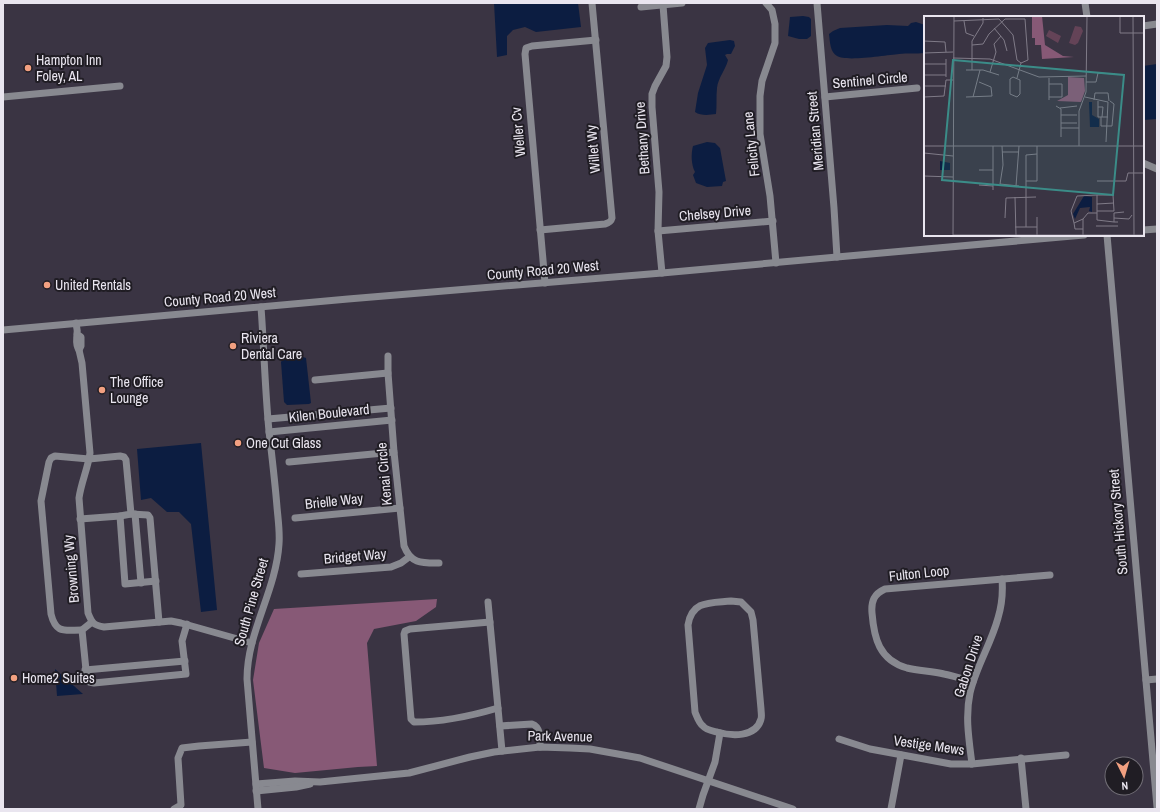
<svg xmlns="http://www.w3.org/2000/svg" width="1160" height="812" viewBox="0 0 1160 812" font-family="'Archivo Narrow',sans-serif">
<rect width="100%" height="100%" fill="#3a3443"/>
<path fill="#875976" d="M437,599L436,607L416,621L374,629L367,643L377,766L358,767L295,773L264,768L253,680L259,643L274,609Z"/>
<g fill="#0c1d41">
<path d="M494,3H578L581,27L536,32L525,27L513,30L507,36V55L497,57Z"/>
<path d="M803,16L809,17L811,19V36L807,39H799L788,36L790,17Z"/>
<path d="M916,22L925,25L924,53C916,54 907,53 899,54C887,55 846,62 837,56C830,52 830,42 829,34L833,31L840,28L887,25L908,26L911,23Z"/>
<path d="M730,40L734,41L735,46L731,54H727L725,55L728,60C726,69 718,78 717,88C716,97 717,105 716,114C709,115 701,116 695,112L698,93L707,65L705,48L708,43Z"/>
<path d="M1157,64V119L1143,120V66Z"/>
<path d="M707,142L715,143L720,148L726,181L723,182L722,186L707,187L696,183L693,175L695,172C691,164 691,154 693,146Z"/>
<path d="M303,357L306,358L311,403L309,404L287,405L284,402L281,362L283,359Z"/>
<path d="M201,443L217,610L201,612L191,524L179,512H167L151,498L141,500L137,449Z"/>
<path d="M55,669L83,694L57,696Z"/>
</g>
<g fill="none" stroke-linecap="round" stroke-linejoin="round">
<g stroke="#888990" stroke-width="7">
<path d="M766,3L772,10L775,24V43L762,81L760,96V134L770,196L776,263"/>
<path d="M817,3L834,208L837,257"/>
<path d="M1085,3L1087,17"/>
<path d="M641,7L682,3"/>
<path d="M1143,26L1157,24"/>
<path d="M3,97L120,86"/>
<path d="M825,97L917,88"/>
<path d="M1143,163L1157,169"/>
<path d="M540,230L605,224C609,223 611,222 612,218L592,3"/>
<path d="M1143,230L1157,229"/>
<path d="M658,231L773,221"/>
<path d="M1107,235L1157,807"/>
<path d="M662,273L658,231L659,192L652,107V94L655,86L666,66L667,57L663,5"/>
<path d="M545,283L525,54L526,48L532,46L596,40"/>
<path d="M76,323C76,326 78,330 77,333C77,340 75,344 79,350L81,346V337L77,334"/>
<path d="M3,330L348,299L662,273L837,257L1084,235"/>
<path d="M79,350L82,363L90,453C88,468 81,483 79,498L88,613C92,623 93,625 104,627L171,621L181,623L252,643"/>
<path d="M388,356V373L394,452L404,546C411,564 422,563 439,563"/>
<path d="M315,380L388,373"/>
<path d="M268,419L391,408"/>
<path d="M269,432L392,420"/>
<path d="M289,462L394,452"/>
<path d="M131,514L148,515L150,518L159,622"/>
<path d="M135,514L141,583"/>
<path d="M120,516L125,584L156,581"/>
<path d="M295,518L400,508"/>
<path d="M80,519L120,516L131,514L126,460L124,457L120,456L89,459L55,456L51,458L49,462L41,501L51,614C56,634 64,630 82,630"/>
<path d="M301,574L391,567L401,563L409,557"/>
<path d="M731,601L741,602L751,612L753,620L761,709C761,712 762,716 761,719C756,738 731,736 717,732C713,731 706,730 703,726C699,723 697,717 695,712L688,625C692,600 711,603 731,601Z"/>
<path d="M488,602L502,751"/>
<path d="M92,622L82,630L87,680L89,682L94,683L186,674L182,641L187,624"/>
<path d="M490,622L410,629L405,631L404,634L411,719L414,722C443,722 471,716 498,708"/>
<path d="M85,670L185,661"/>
<path d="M1146,680L1157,679"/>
<path d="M973,682C963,679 954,676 944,674C932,671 919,671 907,668C879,660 874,638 872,613C871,601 874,594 885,589L1050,575"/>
<path d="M500,726L532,724C541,727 540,739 540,747"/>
<path d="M839,739L870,749L951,764H972L1066,755"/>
<path d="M1021,758L1026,809"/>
<path d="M972,764C969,740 965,717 970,693C976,667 991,644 998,618C1002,605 1003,592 1002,579"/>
<path d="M256,784L295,781L320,782L389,775L409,773L470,757L494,752L540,747L570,748L590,749L640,758L793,809"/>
<path d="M256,791L296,787L310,784"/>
<path d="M174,809L181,805L178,758L182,748L199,746L252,742"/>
<path d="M258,809L247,679C247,632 276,591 279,544C280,532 278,519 277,507C275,482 272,457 269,431C265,390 264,348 261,307"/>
<path d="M699,809L703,795L715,762L720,733"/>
<path d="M891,809L901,755"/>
</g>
</g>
<g fill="#f2a081" stroke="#201d24" stroke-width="1.5">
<circle cx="28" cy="68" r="4"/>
<circle cx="47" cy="285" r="4"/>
<circle cx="233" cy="346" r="4"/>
<circle cx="102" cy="390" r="4"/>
<circle cx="238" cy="443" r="4"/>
<circle cx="14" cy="678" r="4"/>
</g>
<g text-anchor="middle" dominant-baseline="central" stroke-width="4" stroke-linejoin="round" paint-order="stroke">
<g font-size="14" fill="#e9e5ef" stroke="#201d24" text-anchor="start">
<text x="36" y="60">Hampton Inn<tspan x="36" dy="16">Foley, AL</tspan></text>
<text x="55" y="285">United Rentals</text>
<text x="241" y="338">Riviera<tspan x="241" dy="16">Dental Care</tspan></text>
<text x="110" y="382">The Office<tspan x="110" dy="16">Lounge</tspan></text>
<text x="246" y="443">One Cut Glass</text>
<text x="22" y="678">Home2 Suites</text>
</g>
<g font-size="14" fill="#e9e5ef" stroke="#201d24">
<text transform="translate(870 80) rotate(-5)">Sentinel Circle</text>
<text transform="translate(815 131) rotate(-95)">Meridian Street</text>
<text transform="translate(518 132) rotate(-95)">Weller Cv</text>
<text transform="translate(642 138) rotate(-94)">Bethany Drive</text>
<text transform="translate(751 144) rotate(-96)">Felicity Lane</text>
<text transform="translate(593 149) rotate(-95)">Willet Wy</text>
<text transform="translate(715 213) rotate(-5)">Chelsey Drive</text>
<text transform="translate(543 270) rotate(-5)">County Road 20 West</text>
<text transform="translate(220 297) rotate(-5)">County Road 20 West</text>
<text transform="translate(329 413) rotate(-6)">Kilen Boulevard</text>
<text transform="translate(384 474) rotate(-95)">Kenai Circle</text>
<text transform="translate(334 501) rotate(-6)">Brielle Way</text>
<text transform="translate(1118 522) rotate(-95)">South Hickory Street</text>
<text transform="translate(355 556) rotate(-5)">Bridget Way</text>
<text transform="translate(71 569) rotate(-95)">Browning Wy</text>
<text transform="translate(919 573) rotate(-6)">Fulton Loop</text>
<text transform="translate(251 602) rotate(-74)">South Pine Street</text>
<text transform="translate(968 666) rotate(-72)">Gabon Drive</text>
<text transform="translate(560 736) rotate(1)">Park Avenue</text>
<text transform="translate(929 745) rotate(8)">Vestige Mews</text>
</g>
</g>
<g transform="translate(924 16)">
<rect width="220" height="220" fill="#3a3443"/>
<path d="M151,10L157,11L159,15L154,27L151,29L145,27ZM125,14L137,20L134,27L122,20Z" fill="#644357"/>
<path d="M108,0H118L121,29L139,40L150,41L118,43L117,29H111V22H108ZM144,61L160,62L161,75L157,86L133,85L144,79Z" fill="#875976"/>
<path d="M165,86H168V99L175,103V111H166ZM16,145L26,147V154H16ZM160,180L168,181V196L165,195L166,191L156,192L151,203L149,198Z" fill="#0c1d41"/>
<path fill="none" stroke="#807b88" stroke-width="1" d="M196,0V17H220M209,0L210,220M30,5L75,3L89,19L93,44L97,47M40,5L42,17L50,20M70,12L80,24L83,35M0,25L21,26L22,36M48,29L59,28L65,18L81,3H101L104,44L97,47M0,37L29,36M29,42L66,43L115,61L162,60M22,43V61M0,48H22M42,54H59L75,59M48,54V25L59,7V2M66,56L72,36L70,28L77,20M0,59H22M89,61L96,64V78L93,81L86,78V63ZM93,62L97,47M125,62V84M162,66H172L174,57L191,58M125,68H138V81H125M0,70H22M0,81L20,80L22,64H29M42,81L68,80L67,71L55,66M49,81L56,54M161,81L184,86L182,126M170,84L171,77H184L185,85M174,85V101H177M132,90L137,93V121M174,91H179L178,101M136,92L153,90M137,99H153M184,101H177V110H188L190,88L186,85M137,107H153M137,112H155M0,130H220M78,130L79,149L76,168L95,170M155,130V95L162,76L163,0M78,136H95M0,137L29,140M55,154H69M0,160L29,161M102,165H113V130M173,165H202L204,157H220M55,169L69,170M92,170L95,130M69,174V130M91,181L92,219M173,188L190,187M173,195V179H189L190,195M113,201V220M81,202L82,182L112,181M190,202L205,203L208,199M159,203L164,197H173M190,206L173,204V195H190M194,206H190V197L200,196M150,207L147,195L153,180L173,179M172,210H194M91,211H113M102,211V139L113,138M29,219H220M159,219V203L150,207L151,213H159M29,220L30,0"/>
<path fill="#3b8c88" fill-opacity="0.15" stroke="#3b8c88" stroke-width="2" d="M29,44L200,59L189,179L18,164Z"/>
<rect width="220" height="220" fill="none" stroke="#e9e5ef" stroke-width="2"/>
</g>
<rect width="1160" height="812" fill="none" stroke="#e9e5ef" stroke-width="8"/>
<g transform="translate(1124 776) rotate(175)"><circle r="19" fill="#201d24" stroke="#706d75"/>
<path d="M0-3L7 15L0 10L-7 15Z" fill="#f2a081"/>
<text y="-6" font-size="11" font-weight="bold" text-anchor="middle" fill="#e9e5ef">N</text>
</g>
</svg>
